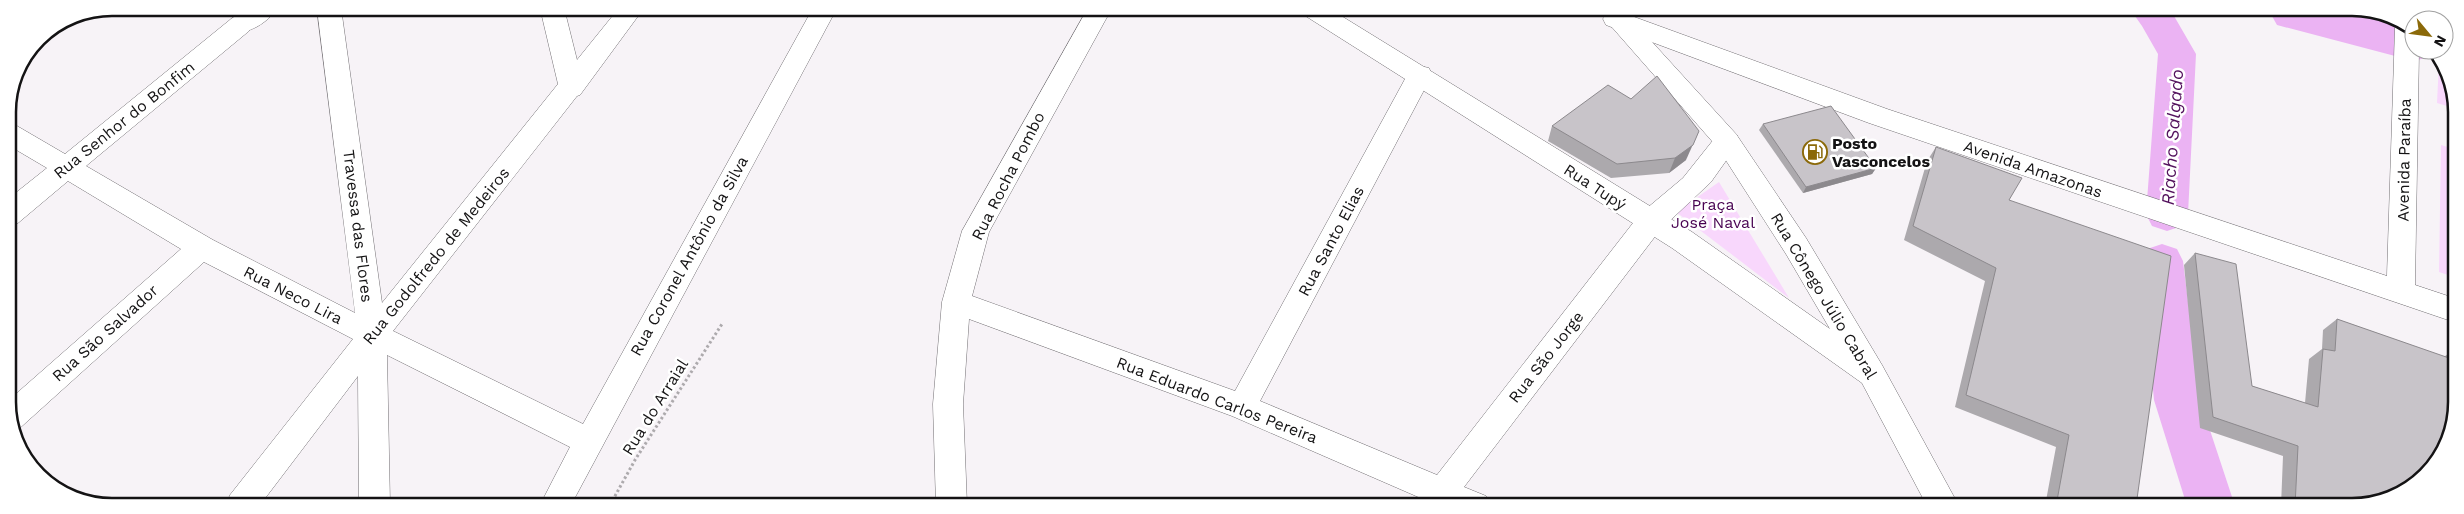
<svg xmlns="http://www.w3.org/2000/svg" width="2464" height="514" viewBox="0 0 2464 514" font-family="'Work Sans',sans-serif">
<rect width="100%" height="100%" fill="#f7f3f7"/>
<g fill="#f8d7fc">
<path d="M2439,62L2454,92V108L2437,103Z"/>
<path d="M2441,145L2454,149V277L2439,272Z"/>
<path d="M1719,182L1789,298L1676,212Z"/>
</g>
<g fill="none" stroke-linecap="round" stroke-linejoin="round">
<g fill="#ebb3f3" fill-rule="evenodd">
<path d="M2130,9H2170L2196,54L2188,214L2182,226L2167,231L2152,226L2146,214L2158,54L2142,26Z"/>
<path d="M2162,244L2177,249L2183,261L2200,400L2235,506H2187L2154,400L2141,261L2147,249Z"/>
</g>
<path fill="#ebb3f3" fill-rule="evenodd" d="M2268,9H2372L2414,32V50H2432L2435,55L2414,61L2277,25Z"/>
<defs>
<path id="pedestrian" d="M248,8H277C269,22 247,36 231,31L228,25L231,19Z"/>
<g id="minor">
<path d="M317,8H341L382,303L558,84L540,8H564L577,60L619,8H644L580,95L577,96L393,331L583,424L813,8H837L571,505H540L570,447L387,355L390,505H359L358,376L260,505H226L230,495L353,339L204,262L21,427L14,430L10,422L9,400L181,249L68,181L18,223L8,226V199L47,168L8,145V123L17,126L65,154L231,19L240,16L249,19L252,25L249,31L86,166L213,240L355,313Z"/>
<path d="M1088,8H1112L989,232L972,296L1235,391L1411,68L1420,66L1429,68L1432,75L1260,401L1437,475L1640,214L1683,178L1718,134L1727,131L1736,134L1740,141L1711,182L1660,230L1464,487L1486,496L1490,506H1439L1232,416L969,319L963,404L967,505H936L933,404L942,302L962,231Z"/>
<path d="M1615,10L1887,109L2387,276L2395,28L2398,23L2414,32V50H2419L2415,285L2454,298V322L1869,123L1606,25L1603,19L1606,13Z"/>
</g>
<path id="tertiary" d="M1300,9H1330L1692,232L1830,329L1786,254L1718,148L1596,9H1622L1736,134L1806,238L1882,365L1959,506H1927L1862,383L1672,248L1304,15Z"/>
</defs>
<use href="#pedestrian" stroke="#737074" stroke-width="1"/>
<use href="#minor" stroke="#737074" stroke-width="1"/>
<use href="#tertiary" stroke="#737074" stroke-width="1"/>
<path stroke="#adaaad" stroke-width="3" stroke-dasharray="2.5 2.5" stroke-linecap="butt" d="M610,505L635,460L722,324"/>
<use href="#pedestrian" fill="#fff" fill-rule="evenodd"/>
<use href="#minor" fill="#fff" fill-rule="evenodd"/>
<use href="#tertiary" fill="#fff" fill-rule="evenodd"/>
</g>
<g fill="#aca9ad">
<path d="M1763,124L1876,168L1872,174L1803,193L1759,130Z"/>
<path d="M1552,126L1686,160L1669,173L1611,178L1548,141Z"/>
<path d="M1936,147L2009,200L2136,506H2045L2056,447L1955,407L1985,281L1904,240L1927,161Z"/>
<path d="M2195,253L2252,386L2305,403L2309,359L2322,349L2323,330L2337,319L2444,357L2449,353L2455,355L2358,506H2281L2283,456L2200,428L2184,265Z"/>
</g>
<g fill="#8c898d">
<path d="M1699,131L1686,160L1669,173L1675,158Z"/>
<path d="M1876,168L1872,174L1803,193L1806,187Z"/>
</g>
<g fill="#c8c4c9" stroke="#8c898d">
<path d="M1657,76L1699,131L1693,145L1675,158L1617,164L1552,126L1608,85L1631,99Z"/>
<path d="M1831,106L1876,168L1806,187L1763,124Z"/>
<path d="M1936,147L2022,178L2009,200L2171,256L2136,506H2056L2069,435L1966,395L1996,268L1913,226Z"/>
<path d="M2195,253L2236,264L2252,386L2318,407L2323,349L2335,351L2337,319L2449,358V353L2455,355V422L2421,480L2358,506H2295L2298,446L2213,417Z"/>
</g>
<defs>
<symbol id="fuel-ring" viewBox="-11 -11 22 22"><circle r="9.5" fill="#fff" stroke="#8b6909" stroke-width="1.5"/><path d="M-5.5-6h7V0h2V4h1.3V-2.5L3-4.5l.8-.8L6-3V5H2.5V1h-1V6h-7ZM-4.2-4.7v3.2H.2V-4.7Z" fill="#8b6909"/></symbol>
</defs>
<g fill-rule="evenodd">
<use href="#fuel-ring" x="1801" y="138" width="28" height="28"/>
</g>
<g text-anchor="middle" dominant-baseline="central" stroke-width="5" stroke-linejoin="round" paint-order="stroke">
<g font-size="16" fill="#141314" stroke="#fff">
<text transform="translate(124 120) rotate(-39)">Rua Senhor do Bonfim</text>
<text transform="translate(2404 160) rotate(-89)">Avenida Paraíba</text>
<text transform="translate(2033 169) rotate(19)">Avenida Amazonas</text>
<text transform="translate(1008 176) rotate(-63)">Rua Rocha Pombo</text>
<text transform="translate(1595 187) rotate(33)">Rua Tupý</text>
<text transform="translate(358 226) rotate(83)">Travessa das Flores</text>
<text transform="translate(1331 241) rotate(-62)">Rua Santo Elias</text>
<text transform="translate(436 256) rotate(-51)">Rua Godolfredo de Medeiros</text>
<text transform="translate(689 256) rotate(-61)">Rua Coronel Antônio da Silva</text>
<text transform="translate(293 295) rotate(27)">Rua Neco Lira</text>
<text transform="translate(1824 296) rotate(59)">Rua Cônego Júlio Cabral</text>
<text transform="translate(105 333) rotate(-42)">Rua São Salvador</text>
<text transform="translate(1546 357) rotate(-52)">Rua São Jorge</text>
<text transform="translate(1217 400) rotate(21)">Rua Eduardo Carlos Pereira</text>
<text transform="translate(655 407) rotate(-58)">Rua do Arraial</text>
</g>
<g font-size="16" font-weight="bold" fill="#141314" stroke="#fff" text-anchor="start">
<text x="1832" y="143">Posto<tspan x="1832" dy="18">Vasconcelos</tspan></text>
</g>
<g font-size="16" fill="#470050" stroke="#fff">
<text x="1713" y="204">Praça<tspan x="1713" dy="18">José Naval</tspan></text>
</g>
<g font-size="18" font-style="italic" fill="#53115d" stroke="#fff">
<text transform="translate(2172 137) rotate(-86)">Riacho Salgado</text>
</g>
</g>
<path d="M0 0H2464V514H0ZM112 16H2352A96 96 0 0 1 2448 112V402A96 96 0 0 1 2352 498H112A96 96 0 0 1 16 402V112A96 96 0 0 1 112 16Z" fill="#fff" fill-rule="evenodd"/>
<path fill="none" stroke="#141314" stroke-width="2.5" d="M112 16H2352A96 96 0 0 1 2448 112V402A96 96 0 0 1 2352 498H112A96 96 0 0 1 16 402V112A96 96 0 0 1 112 16Z"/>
<g transform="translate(2429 35) rotate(119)"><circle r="24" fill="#ffffff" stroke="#a1a1a1"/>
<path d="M0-4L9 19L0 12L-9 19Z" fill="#8b6909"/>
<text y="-8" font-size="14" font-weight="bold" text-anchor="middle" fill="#141314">N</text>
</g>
</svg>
